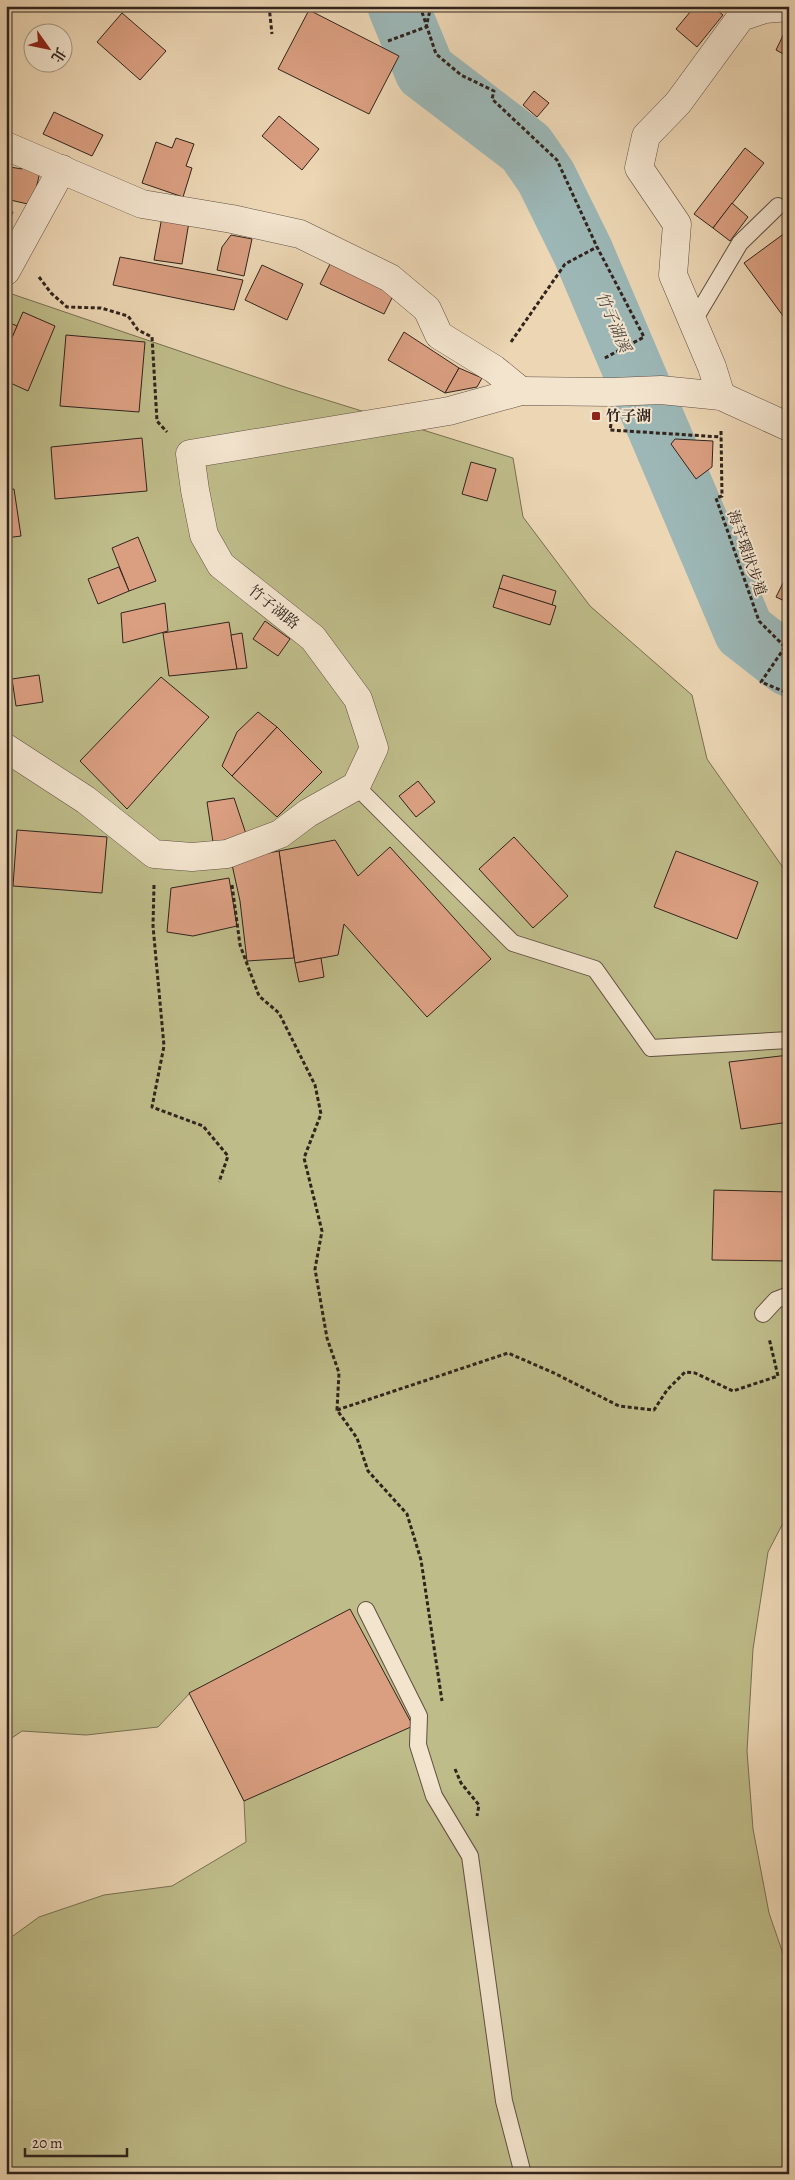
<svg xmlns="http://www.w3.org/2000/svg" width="795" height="2180" viewBox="0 0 795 2180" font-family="Alegreya,'Noto Serif TC',serif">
<rect width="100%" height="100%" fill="#ecd6b4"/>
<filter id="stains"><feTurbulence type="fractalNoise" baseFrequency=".004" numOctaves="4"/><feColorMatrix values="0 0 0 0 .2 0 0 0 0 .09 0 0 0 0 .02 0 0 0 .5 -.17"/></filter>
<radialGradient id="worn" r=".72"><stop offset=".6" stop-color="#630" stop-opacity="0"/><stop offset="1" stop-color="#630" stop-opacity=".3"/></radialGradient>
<path fill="#bebc89" stroke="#787053" d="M6,292L288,388L513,458L523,517L590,606L692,695L707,759L789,876V1519L782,1525L768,1552L753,1649L747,1751L753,1829L769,1913L789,1971V2174H6V1941L39,1917L104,1895L172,1886L246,1842L244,1801L190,1693L158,1727L86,1735L22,1731L6,1742Z"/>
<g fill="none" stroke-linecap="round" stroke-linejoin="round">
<path stroke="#9cb7b6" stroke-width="61" d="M398,6L425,71L526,148L546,177L583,252L744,631L789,666"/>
</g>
<g fill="#da9f81" stroke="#31241d">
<path d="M695,6H712L723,15L697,47L676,29Z"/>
<path d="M309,10L399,56L369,114L278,69Z"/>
<path d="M122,13L166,51L140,80L97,42Z"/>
<path d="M788,25H789V57L776,50Z"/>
<path d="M534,91L549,103L537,117L523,105Z"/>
<path d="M54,112L103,135L92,156L43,134Z"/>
<path d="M279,116L319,149L302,170L262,136Z"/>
<path d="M176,138L194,144L186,166L192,168L183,197L142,183L156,142L172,148Z"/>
<path d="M745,148L764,163L713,228L694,214Z"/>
<path d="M6,163L11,164L6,184Z"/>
<path d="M23,164L41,168L32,205L6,199V184L10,167L22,169Z"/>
<path d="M732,203L748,217L730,241L713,228Z"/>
<path d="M6,209L13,212L6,230Z"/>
<path d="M162,217L189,222L182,264L154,260Z"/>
<path d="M789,230V324L744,263Z"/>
<path d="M231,235L252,239L244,276L217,270L222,247Z"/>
<path d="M120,257L243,280L234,310L113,285Z"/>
<path d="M330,264L394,294L384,314L320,284Z"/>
<path d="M262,265L303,284L287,320L245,300Z"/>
<path d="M23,312L55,326L28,391L6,381V351Z"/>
<path d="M6,321L17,326L6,351Z"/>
<path d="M404,332L459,368L445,393L388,360Z"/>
<path d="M66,335L145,342L139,412L60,406Z"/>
<path d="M459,368L482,378L477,387L445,393Z"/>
<path d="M142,438L147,491L55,499L51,447Z"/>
<path d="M675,439L713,441L712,467L696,479L671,444Z"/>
<path d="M471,462L496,469L487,501L462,494Z"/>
<path d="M14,489L21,536L6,538V490Z"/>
<path d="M138,537L156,581L129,591L112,548Z"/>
<path d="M119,567L129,591L98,604L88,579Z"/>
<path d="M789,571V603L776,597Z"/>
<path d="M503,575L556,591L552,605L499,588Z"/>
<path d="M499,588L556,606L550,625L493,607Z"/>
<path d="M165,603L168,631L123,643L121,613Z"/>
<path d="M265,621L290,639L278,656L253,639Z"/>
<path d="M229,622L237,669L169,676L163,633Z"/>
<path d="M242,633L247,668L237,669L231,635Z"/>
<path d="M39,675L43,702L16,706L12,679Z"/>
<path d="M161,677L209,717L127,809L80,761Z"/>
<path d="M258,712L277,727L232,776L222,766L237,732Z"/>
<path d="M277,727L322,772L277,817L232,776Z"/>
<path d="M418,781L435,802L416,817L399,796Z"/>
<path d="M234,798L247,837L213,842L207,802Z"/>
<path d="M17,830L107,837L102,893L13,886Z"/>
<path d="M514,837L568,896L533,928L479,869Z"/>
<path d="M335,840L358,876L390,847L491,959L427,1017L344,924L338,955L295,963L279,851Z"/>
<path d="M279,851L294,958L247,961L240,901L231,860Z"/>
<path d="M676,851L758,882L737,939L654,907Z"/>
<path d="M229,878L237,926L193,936L167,932L171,888Z"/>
<path d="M321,958L324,977L299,982L295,963Z"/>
<path d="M789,1055V1122L741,1129L729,1062Z"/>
<path d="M714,1190L789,1192V1261L712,1260Z"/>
<path d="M350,1609L413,1726L244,1801L189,1693Z"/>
</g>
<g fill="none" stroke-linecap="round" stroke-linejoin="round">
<defs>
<g id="service">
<path d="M693,322L740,243L778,206"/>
<path d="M356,786L513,943L595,969L651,1048L789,1040"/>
<path d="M763,1314L776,1300L789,1295"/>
<path d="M366,1610L419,1716L418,1745L434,1796L470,1856L504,2101L523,2174"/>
</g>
<g id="minor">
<path d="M6,146L142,204L232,219L300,234L390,278L427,309L439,335L494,369L521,391"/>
<path d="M6,271L62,169"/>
<path d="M721,396L712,367L673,275L677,224L639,168L646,136L678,103L741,17L765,9L789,7"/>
<path d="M6,748L86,800L154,854L192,857L227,854L280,834L308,813L356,786L374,748L358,699L313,638L221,565L204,535L195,490L190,454L449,411L521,391L612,392L661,390L721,396L789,427"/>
</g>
</defs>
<use href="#service" stroke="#605043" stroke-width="18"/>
<use href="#minor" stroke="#605043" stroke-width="29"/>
<g stroke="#31241d" stroke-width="3" stroke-dasharray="4 2.5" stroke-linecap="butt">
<path d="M269,6L272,34"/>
<path d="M420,6L436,54L461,75L494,91L492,99L557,160L597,247L644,337L603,359"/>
<path d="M388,41L426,27L431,6"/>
<path d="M39,277L51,293L67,307L101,308L128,316L138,330L152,337L157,421L167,432"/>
<path d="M511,342L565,264L597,247"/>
<path d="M611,424L610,430L721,437"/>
<path d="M721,431L722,496L716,498L759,621L785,647H789"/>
<path d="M785,647L761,682L785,692H789"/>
<path d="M154,885L153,926L164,1046L152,1107L203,1126L228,1156L219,1182"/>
<path d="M232,885L240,945L259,996L279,1013L315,1085L321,1114L304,1158L322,1231L315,1269L327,1338L339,1373L337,1410L357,1438L368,1471L407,1514L421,1560L442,1701"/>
<path d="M337,1410L508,1353L554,1373L619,1406L654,1410L667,1390L685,1372L695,1373L733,1391L778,1376L769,1338"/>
<path d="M455,1769L461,1783L479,1805L477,1816"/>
</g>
<use href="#service" stroke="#f3e4ce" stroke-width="16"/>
<use href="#minor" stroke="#f3e4ce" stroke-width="28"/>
</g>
<rect fill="#8f2418" stroke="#f3e4ce" stroke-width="2" x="591" y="411" width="10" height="10" rx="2.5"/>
<g text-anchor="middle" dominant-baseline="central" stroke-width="4" stroke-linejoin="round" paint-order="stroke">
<g font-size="15" font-weight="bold" fill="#31241d" stroke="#f3e4ce" text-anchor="start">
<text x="606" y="416">竹子湖</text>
</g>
<g font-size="15" fill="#31241d" stroke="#f3e4ce">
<text transform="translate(747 553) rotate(71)">海芋環狀步道</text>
<text transform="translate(274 607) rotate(39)">竹子湖路</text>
</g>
<g font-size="16" font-style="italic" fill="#4c4943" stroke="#f3e4ce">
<text transform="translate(613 322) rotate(67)">竹子湖溪</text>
</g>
</g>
<rect width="795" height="2180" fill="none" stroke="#ecd6b4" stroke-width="25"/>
<rect x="8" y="8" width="780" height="2165" fill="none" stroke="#31241d" stroke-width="2.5"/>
<rect x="12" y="12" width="770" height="2155" fill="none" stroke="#31241d"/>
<g transform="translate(48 48) rotate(123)"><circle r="24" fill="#f3e4ce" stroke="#a59787"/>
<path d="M0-4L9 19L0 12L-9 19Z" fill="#8f2418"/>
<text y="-8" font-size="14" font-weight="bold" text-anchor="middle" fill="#31241d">北</text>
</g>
<path d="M25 2148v8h102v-8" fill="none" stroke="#31241d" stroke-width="2.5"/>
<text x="32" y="2148" font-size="15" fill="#31241d" stroke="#f3e4ce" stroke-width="4" paint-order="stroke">20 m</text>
<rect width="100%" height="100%" filter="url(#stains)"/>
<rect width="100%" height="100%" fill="url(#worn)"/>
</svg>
